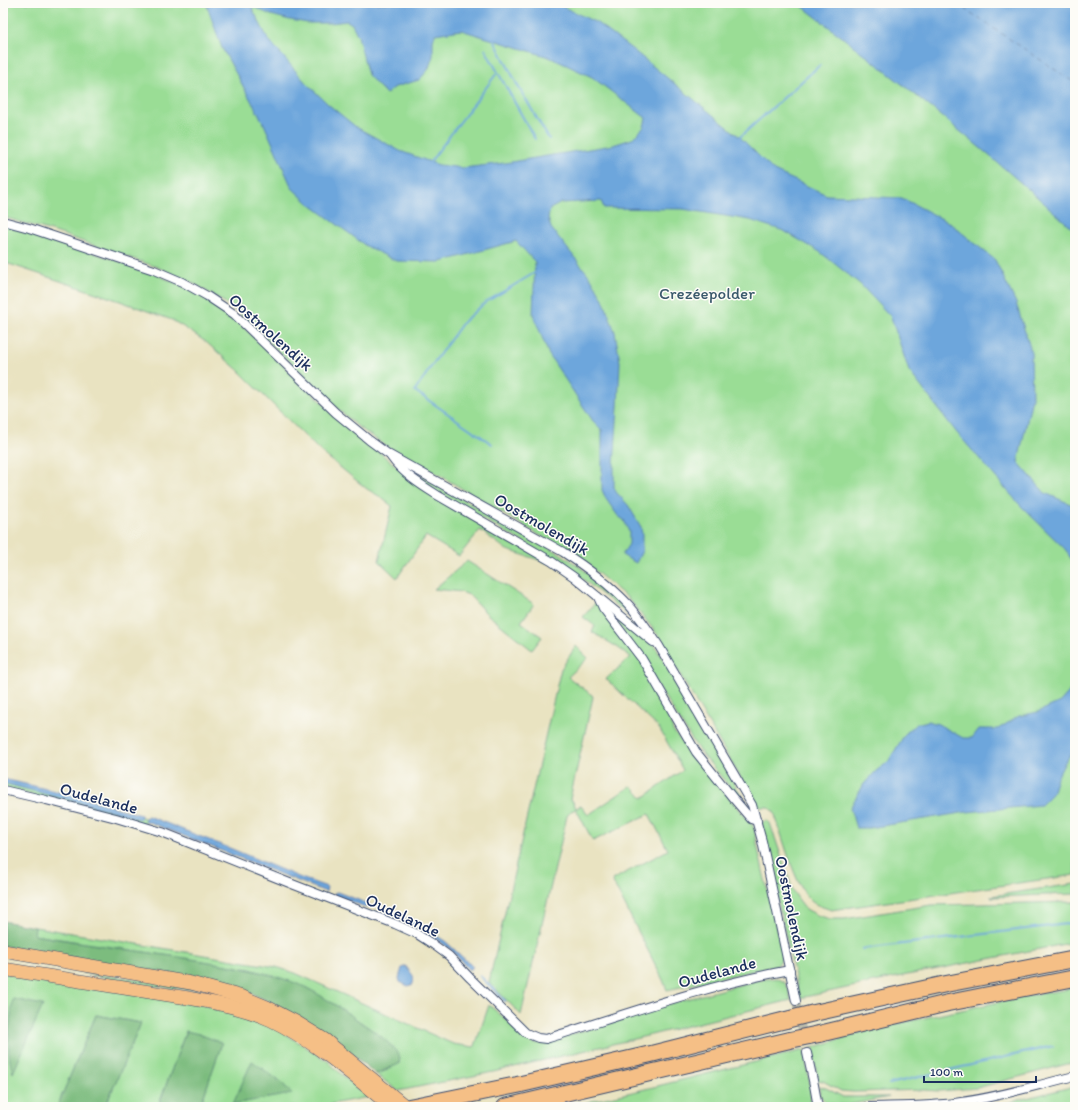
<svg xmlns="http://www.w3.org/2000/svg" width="1078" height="1110" viewBox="0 0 1078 1110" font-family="Itim,sans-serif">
<rect width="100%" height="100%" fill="#fdfcf7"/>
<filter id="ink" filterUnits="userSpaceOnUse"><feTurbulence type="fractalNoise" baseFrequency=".025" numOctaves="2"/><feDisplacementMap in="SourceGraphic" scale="8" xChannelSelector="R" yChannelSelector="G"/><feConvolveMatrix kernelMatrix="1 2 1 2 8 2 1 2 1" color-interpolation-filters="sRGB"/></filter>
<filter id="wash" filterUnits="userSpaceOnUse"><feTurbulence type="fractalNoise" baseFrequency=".012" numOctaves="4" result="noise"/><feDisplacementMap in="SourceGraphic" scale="16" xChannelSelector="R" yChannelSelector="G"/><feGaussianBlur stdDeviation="0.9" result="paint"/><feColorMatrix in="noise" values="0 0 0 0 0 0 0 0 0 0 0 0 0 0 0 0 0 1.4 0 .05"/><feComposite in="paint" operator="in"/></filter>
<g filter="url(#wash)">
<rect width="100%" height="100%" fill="#e9e3c1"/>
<g fill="#9add95" stroke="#5a867a">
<path d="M3,3H804L1075,223V875L831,910C824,907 817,906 811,901C796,889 781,832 774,812L768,807H760L756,804L671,659L662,640L629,599L587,564L441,476L386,446L357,426L330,402L248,321L229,305L193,283L157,267L55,232L3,217Z"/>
<path d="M3,224L28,231L148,271L190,289L236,320L348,427L436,498L552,564L507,550L480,530L459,556L426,536L397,578L379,561L392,506L379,496L367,489L320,451L237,369L206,342L185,328L172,320L120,301L3,262Z"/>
<path d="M405,467L561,554C594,576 620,597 645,628L570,569L439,494L427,485Z"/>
<path d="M467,561L534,604L521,622L542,637L532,650L487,614L469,595L461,592L434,589Z"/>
<path d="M596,602L637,655L668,709L673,731L751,823L754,828L759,854L780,944C781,953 784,960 776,966L667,990L663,980L612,880L668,850L649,814L593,841L576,809L571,811L567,816L521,1015L489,982L559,677L561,669L576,646L588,658L568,677L592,695L593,697L570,799L572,800L576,808L581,806L588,815L631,786L643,798L683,770L659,728L606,679L631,657L617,647L592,632L595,626L583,617Z"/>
<path d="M605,604L655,646L750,811L698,749Z"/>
<path d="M3,783L120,813L139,819L141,817L145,818V824L3,788Z"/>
<path d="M766,820L770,823L793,891L799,900L806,909L817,915L830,919H844L931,905L1075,902V942L907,975L800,998L761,827L762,823Z"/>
<path d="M1075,884V894L991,897V896Z"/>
<path d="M35,927L276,967L295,973L453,1044L474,1047L475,1046L489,1005L535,1044L557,1039L672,1003L758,980L776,978L784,982L788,988L791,1000L651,1035L493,1072L398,1091L376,1074L388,1070L374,1032L340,1008L306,988L273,976L250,969L202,961L34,935Z"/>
<path d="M3,973L197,1003L251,1018L281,1031L329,1062L342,1075L369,1097L315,1107H200L222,1043L186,1031L158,1107H105L141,1023L96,1015L57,1107H7L3,1102Z"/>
<path d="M82,973L146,980L198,990C159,988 120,981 82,973Z"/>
<path d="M1075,988V1062L977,1088L939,1091L924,1090L854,1092L841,1091L823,1081L818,1080L812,1048L868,1030L1027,996Z"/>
<path d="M804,1050L810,1085L811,1103L810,1105L793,1107H565L637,1091Z"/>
<path d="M1075,1086V1107H991Z"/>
<path d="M819,1087L826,1088L843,1097H889L848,1105L828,1104L820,1096Z"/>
</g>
<g fill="#7bbc7e" stroke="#4b766e">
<path d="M3,921L35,927L34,935C82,943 130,950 179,957C220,964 267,970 305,987C323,996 343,1010 359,1021C374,1031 391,1042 400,1057L399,1064L376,1074L348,1051L304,1020L268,1001L248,992L215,981L3,946Z"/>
<path d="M13,999L43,1005L13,1073C5,1051 10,1022 13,999Z"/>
<path d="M96,1015L141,1023L105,1107H57Z"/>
<path d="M186,1031L199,1034L222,1043L200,1107H158Z"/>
<path d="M252,1061L282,1083L292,1094L233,1104Z"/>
</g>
<g fill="#6da6dc" stroke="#446a9d" fill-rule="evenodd">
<path d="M206,3H555L597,23L633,50L740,137L774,171L827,195L902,198L950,223L995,260L1016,303L1031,351L1032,398L1018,462L1045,493L1075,506V565L1065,549L1020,505L957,433L909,371L891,317L860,284L820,252L784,231L750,220L683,209L604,208L601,201L561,203L550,209L548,218L551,228L591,278L603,299L615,332L620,362L618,407L614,465V487L616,492L628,505L641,527L642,535V551L636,563L622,555L629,544V532L624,520L618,516L606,499L602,490V430L593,421L549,355L533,314L535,262L516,241L441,262L396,261L366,246L307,202L292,188L264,124L222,48ZM251,6L271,15L290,20L308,23H330L347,21L352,24L358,36L368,75L386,94L395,87L419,80L428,70L433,56V41L435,34L461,30L549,57L592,77L646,118L644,127L632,139L613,145L505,163L463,168L439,165L400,151L356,127L329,105L306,83L268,39Z"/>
<path d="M798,3H1075V231C987,150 893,76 798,3Z"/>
<path d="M1075,685V749L1065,762L1057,778L1052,794L1041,805L967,812L869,828H856L850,808L864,784L876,771L888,762L905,734L916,724L928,721L938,724L963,738H972L979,729H998L1019,716L1038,712L1060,702Z"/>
<path d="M3,779C49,789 95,801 141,815V817L139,819L120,813L3,783Z"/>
<path d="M148,816L232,849L301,878L327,887L326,892L144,820L145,818Z"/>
<path d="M337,892L369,904L368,908L334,895L335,893Z"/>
<path d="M385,909L419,923L424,928L445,941L473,967L469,970C464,964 458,957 452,951C433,934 407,923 384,913Z"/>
<path d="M406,966C411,975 415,973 413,984L408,986L400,982L399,978L402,968Z"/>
</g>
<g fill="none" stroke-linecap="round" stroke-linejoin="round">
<g stroke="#6da6dc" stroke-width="2">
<path d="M494,40L518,86L549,139"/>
<path d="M485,49L535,139"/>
<path d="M740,137L820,65"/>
<path d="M430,162L497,73"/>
<path d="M492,444L415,391L437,358L464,321L486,302L536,272"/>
<path d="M862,949L1075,923"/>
<path d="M480,976L505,1001"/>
<path d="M889,1084L1053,1046"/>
</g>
<path stroke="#38598a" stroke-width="1" stroke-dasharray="5 4" stroke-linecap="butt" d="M956,3L1075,83"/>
</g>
</g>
<g filter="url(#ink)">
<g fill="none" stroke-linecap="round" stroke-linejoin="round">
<path stroke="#c0bfad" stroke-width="8" stroke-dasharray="8 4" stroke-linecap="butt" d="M796,1001L807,1053"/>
<defs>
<g id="minor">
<path d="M3,221L29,228L154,270L182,282L207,296L234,314L272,351L336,413L369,440L388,454L563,552C586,567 607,582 626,602C639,615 649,631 659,646L752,805L762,841L796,1001"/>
<path d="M391,457C402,473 421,485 437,495L551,561L574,577L653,642"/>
<path d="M598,597L603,608L642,659L696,752L733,798L751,819L757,821"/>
<path d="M3,790L46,800L116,818L162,832L292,884L395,924L417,934L434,945L449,956L470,978L526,1033L538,1038L546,1039C626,1014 707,985 790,970"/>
<path d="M807,1053L814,1085L818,1107"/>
<path d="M866,1107C897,1106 930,1107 961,1102C1000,1097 1037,1085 1075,1076"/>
</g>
<g id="primary">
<path d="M3,951L191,983L243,997L267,1007L296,1022L325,1040L406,1107"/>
<path d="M3,969L188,998C216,1003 245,1008 271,1020C315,1041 352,1075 390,1106"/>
</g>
<g id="motorway">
<path d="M814,1013L946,984L1075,959"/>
<path d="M819,1034L948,1003L1075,978"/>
<path d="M409,1107L517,1085L651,1054L786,1020"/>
<path d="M505,1107L790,1040"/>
</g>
</defs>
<use href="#minor" stroke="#3a4a6d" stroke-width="10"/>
<use href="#primary" stroke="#3a4a6d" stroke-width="14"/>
<use href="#motorway" stroke="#3a4a6d" stroke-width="18"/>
<use href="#minor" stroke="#fff" stroke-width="8"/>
<use href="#primary" stroke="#f5bf86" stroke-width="13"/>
<use href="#motorway" stroke="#f5bf86" stroke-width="16"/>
<defs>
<g id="motorway-bridge">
<path d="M786,1020L814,1013"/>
<path d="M790,1040L819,1034"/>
</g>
</defs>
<use href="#motorway-bridge" stroke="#3a4a6d" stroke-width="18" stroke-linecap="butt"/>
<use href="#motorway-bridge" stroke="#f5bf86" stroke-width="16"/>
</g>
</g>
<g text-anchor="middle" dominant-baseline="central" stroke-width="3" stroke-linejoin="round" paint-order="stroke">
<g font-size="17" fill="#3b5a6c" stroke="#fdfcf7">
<text x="707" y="293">Crezéepolder</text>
</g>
<g font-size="17" fill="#1b2f5e" stroke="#fdfcf7">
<text transform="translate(271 332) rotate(42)">Oostmolendijk</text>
<text transform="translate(542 524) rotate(30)">Oostmolendijk</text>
<text transform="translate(99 798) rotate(15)">Oudelande</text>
<text transform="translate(792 908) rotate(78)">Oostmolendijk</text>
<text transform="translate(403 915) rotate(25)">Oudelande</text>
<text transform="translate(717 972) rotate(-15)">Oudelande</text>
</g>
</g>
<rect width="1078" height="1110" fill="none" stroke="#fdfcf7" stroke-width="16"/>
<path d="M924 1076v6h112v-6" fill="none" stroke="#1b2f5e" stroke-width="2"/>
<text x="930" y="1076" font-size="12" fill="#1b2f5e" stroke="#fdfcf7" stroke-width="3" paint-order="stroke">100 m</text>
</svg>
